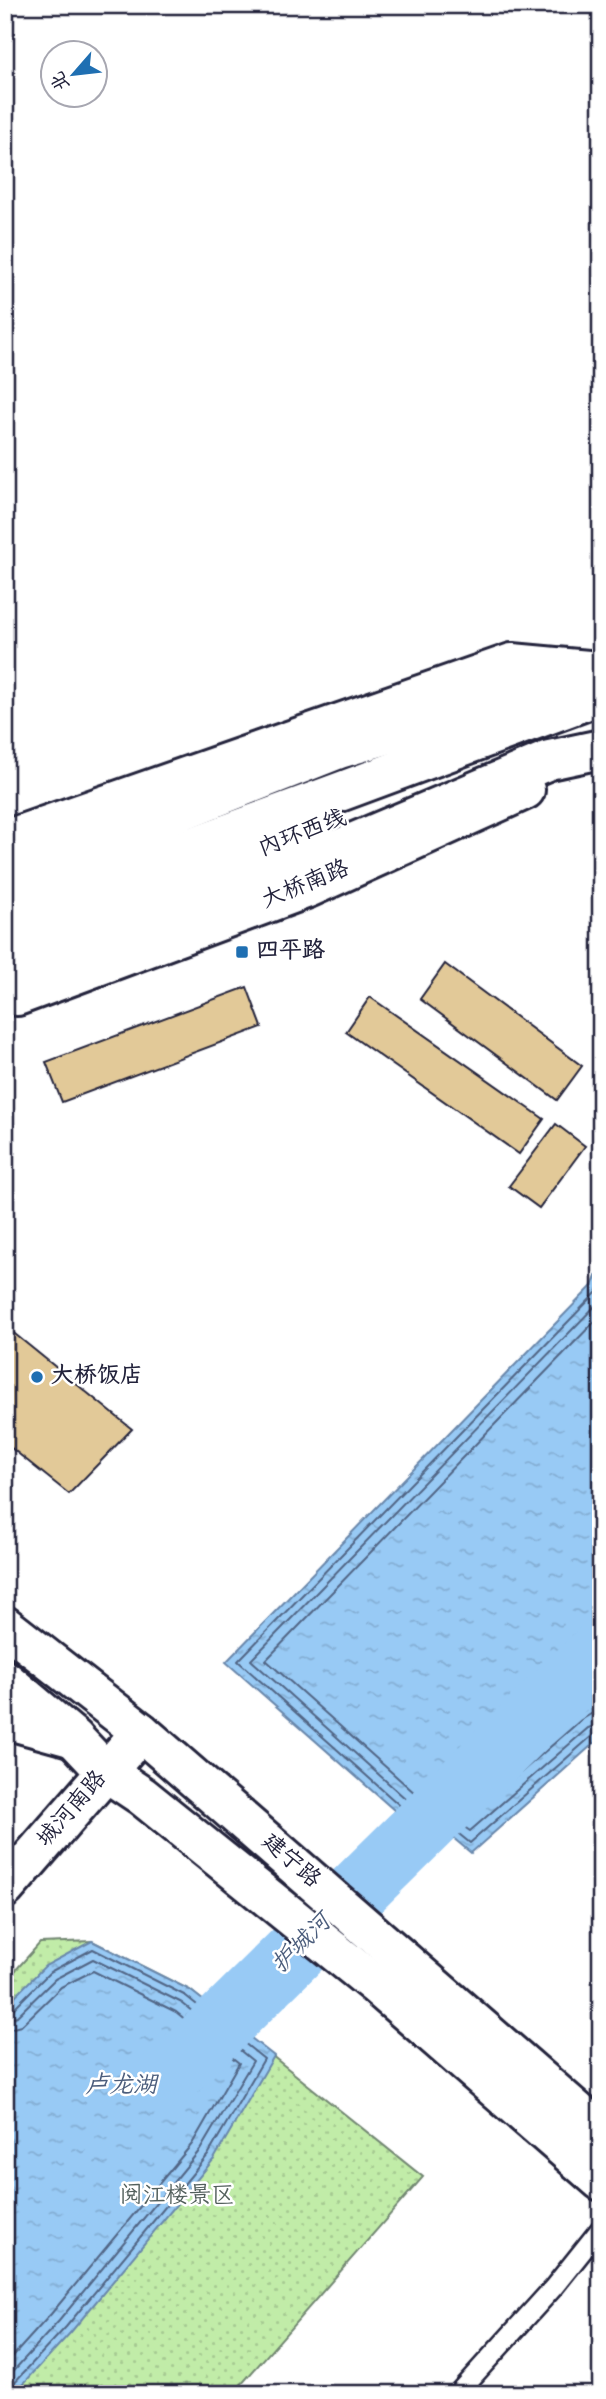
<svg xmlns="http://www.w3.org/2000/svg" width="606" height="2399" viewBox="0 0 606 2399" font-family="'Gochi Hand','LXGW WenKai TC',sans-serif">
<defs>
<pattern id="grass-dots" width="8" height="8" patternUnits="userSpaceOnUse" patternTransform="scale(1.75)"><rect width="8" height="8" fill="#c1eca8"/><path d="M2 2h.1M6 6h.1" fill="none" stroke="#a6ca92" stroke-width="1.8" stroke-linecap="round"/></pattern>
<pattern id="water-ripples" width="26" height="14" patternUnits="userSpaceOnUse" patternTransform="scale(1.75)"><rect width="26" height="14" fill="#98caf5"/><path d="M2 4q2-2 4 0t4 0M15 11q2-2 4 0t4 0" fill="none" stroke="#83add3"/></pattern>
</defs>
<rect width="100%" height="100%" fill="#fff"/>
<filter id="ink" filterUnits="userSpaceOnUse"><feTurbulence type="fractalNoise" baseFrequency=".0143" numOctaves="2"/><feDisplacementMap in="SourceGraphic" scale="14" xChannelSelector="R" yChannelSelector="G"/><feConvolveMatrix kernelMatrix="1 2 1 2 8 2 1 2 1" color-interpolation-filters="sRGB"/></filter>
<g filter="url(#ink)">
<path fill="url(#grass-dots)" stroke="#728772" stroke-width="2" d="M92,1941L190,1990L423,2177L233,2394H5V1982L40,1943Z"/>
<g fill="url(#water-ripples)" stroke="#6987ab" stroke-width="2">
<path d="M601,1265V1737L471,1853L440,1827L428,1840L226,1662L592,1286Z"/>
<path d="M92,1941L190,1990L274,2056L214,2159L71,2332L14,2394H5V2006L45,1966Z"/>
</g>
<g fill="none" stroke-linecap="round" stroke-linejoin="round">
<g stroke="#516585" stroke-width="2">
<path d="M601,1284L597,1292L238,1661L425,1828H429L437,1821H443L470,1843L593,1735L601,1733"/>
<path d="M601,1300L251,1660L425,1816C454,1811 446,1815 470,1831L588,1728L601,1724"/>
<path d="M601,1315L266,1660L426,1803H449L470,1817L581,1720L591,1714L601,1713"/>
<path d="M5,2011L13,2009L50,1972L93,1949L186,1996L264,2059L208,2155L66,2327L11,2386L10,2394"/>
<path d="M5,2020L17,2016L55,1979L93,1959L182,2003L253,2061L200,2150L59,2321L5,2380"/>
<path d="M5,2030L21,2026L61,1987L93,1971L176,2012L239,2063L192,2144L51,2314L5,2365"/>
</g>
<path stroke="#98caf5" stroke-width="63" d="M166,2079L601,1651"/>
</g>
<g fill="#e2c998" stroke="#22223b" stroke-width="2">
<path d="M445,964L582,1066L557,1100L420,999Z"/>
<path d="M247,987L262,1027L62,1102L46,1062Z"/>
<path d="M370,997L544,1119L519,1154L346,1032Z"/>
<path d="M556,1124L585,1146L539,1208L509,1186Z"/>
<path d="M5,1326L132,1429L69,1494L5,1443Z"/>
</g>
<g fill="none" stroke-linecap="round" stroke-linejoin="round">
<defs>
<path id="service" d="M457,2394L553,2288L601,2228"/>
<path id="tertiary" d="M5,1888L141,1732"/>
<g id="secondary">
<path d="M5,1626L141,1732L601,2132"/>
<path d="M5,1680L74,1738L106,1772L142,1796L376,1985L601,2181"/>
</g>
<g id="primary">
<path d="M5,840L512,663L599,671"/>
<path d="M17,996L308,888L525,790"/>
</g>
<g id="trunk">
<path d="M5,880L339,749L596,672"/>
<path d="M5,916L601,695"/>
<path d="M5,946L315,830"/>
<path d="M5,982L341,848L549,760L601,749"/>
<path d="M5,1719L74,1738"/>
</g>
</defs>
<use href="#service" stroke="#22223b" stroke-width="23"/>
<use href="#tertiary" stroke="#22223b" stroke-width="44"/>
<use href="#secondary" stroke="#22223b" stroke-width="44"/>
<use href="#primary" stroke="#22223b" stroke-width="44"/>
<use href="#trunk" stroke="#22223b" stroke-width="44"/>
<use href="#service" stroke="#fff" stroke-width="18"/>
<use href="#tertiary" stroke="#fff" stroke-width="38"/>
<use href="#secondary" stroke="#fff" stroke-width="38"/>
<use href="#primary" stroke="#fff" stroke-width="38"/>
<use href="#trunk" stroke="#fff" stroke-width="38"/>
</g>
</g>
<g fill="#1f6fb2" stroke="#fff" stroke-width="2.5">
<rect x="235" y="945" width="14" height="14" rx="3.5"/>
<circle cx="37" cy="1377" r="7"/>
</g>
<g text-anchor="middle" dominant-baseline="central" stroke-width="5" stroke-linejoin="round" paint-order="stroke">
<g font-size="23" fill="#22223b" stroke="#fff">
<text transform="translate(303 835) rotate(-21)">内环西线</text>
<text transform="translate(306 886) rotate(-22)">大桥南路</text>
<text transform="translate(73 1810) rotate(-49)">城河南路</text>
<text transform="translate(290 1862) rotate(41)">建宁路</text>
</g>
<g font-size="23" font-weight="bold" fill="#22223b" stroke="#fff" text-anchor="start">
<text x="256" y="952">四平路</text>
<text x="51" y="1377">大桥饭店</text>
</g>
<g font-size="23" fill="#525f5c" stroke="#fff">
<text x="177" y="2197">阅江楼景区</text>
</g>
<g font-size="24" font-style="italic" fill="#4b5d7c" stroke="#fff">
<text transform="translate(303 1945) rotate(-45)">护城河</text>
<text x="121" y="2087">卢龙湖</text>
</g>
</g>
<rect width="606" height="2399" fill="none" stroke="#fff" stroke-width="28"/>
<rect x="14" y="14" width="578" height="2371" fill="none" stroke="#22223b" stroke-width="2.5" filter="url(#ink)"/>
<g transform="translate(74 74) rotate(242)"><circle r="33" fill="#ffffff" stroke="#a7a7b1" stroke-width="2"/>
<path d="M0-5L12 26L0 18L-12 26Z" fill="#1f6fb2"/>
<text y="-10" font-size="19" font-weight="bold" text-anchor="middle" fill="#22223b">北</text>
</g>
</svg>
